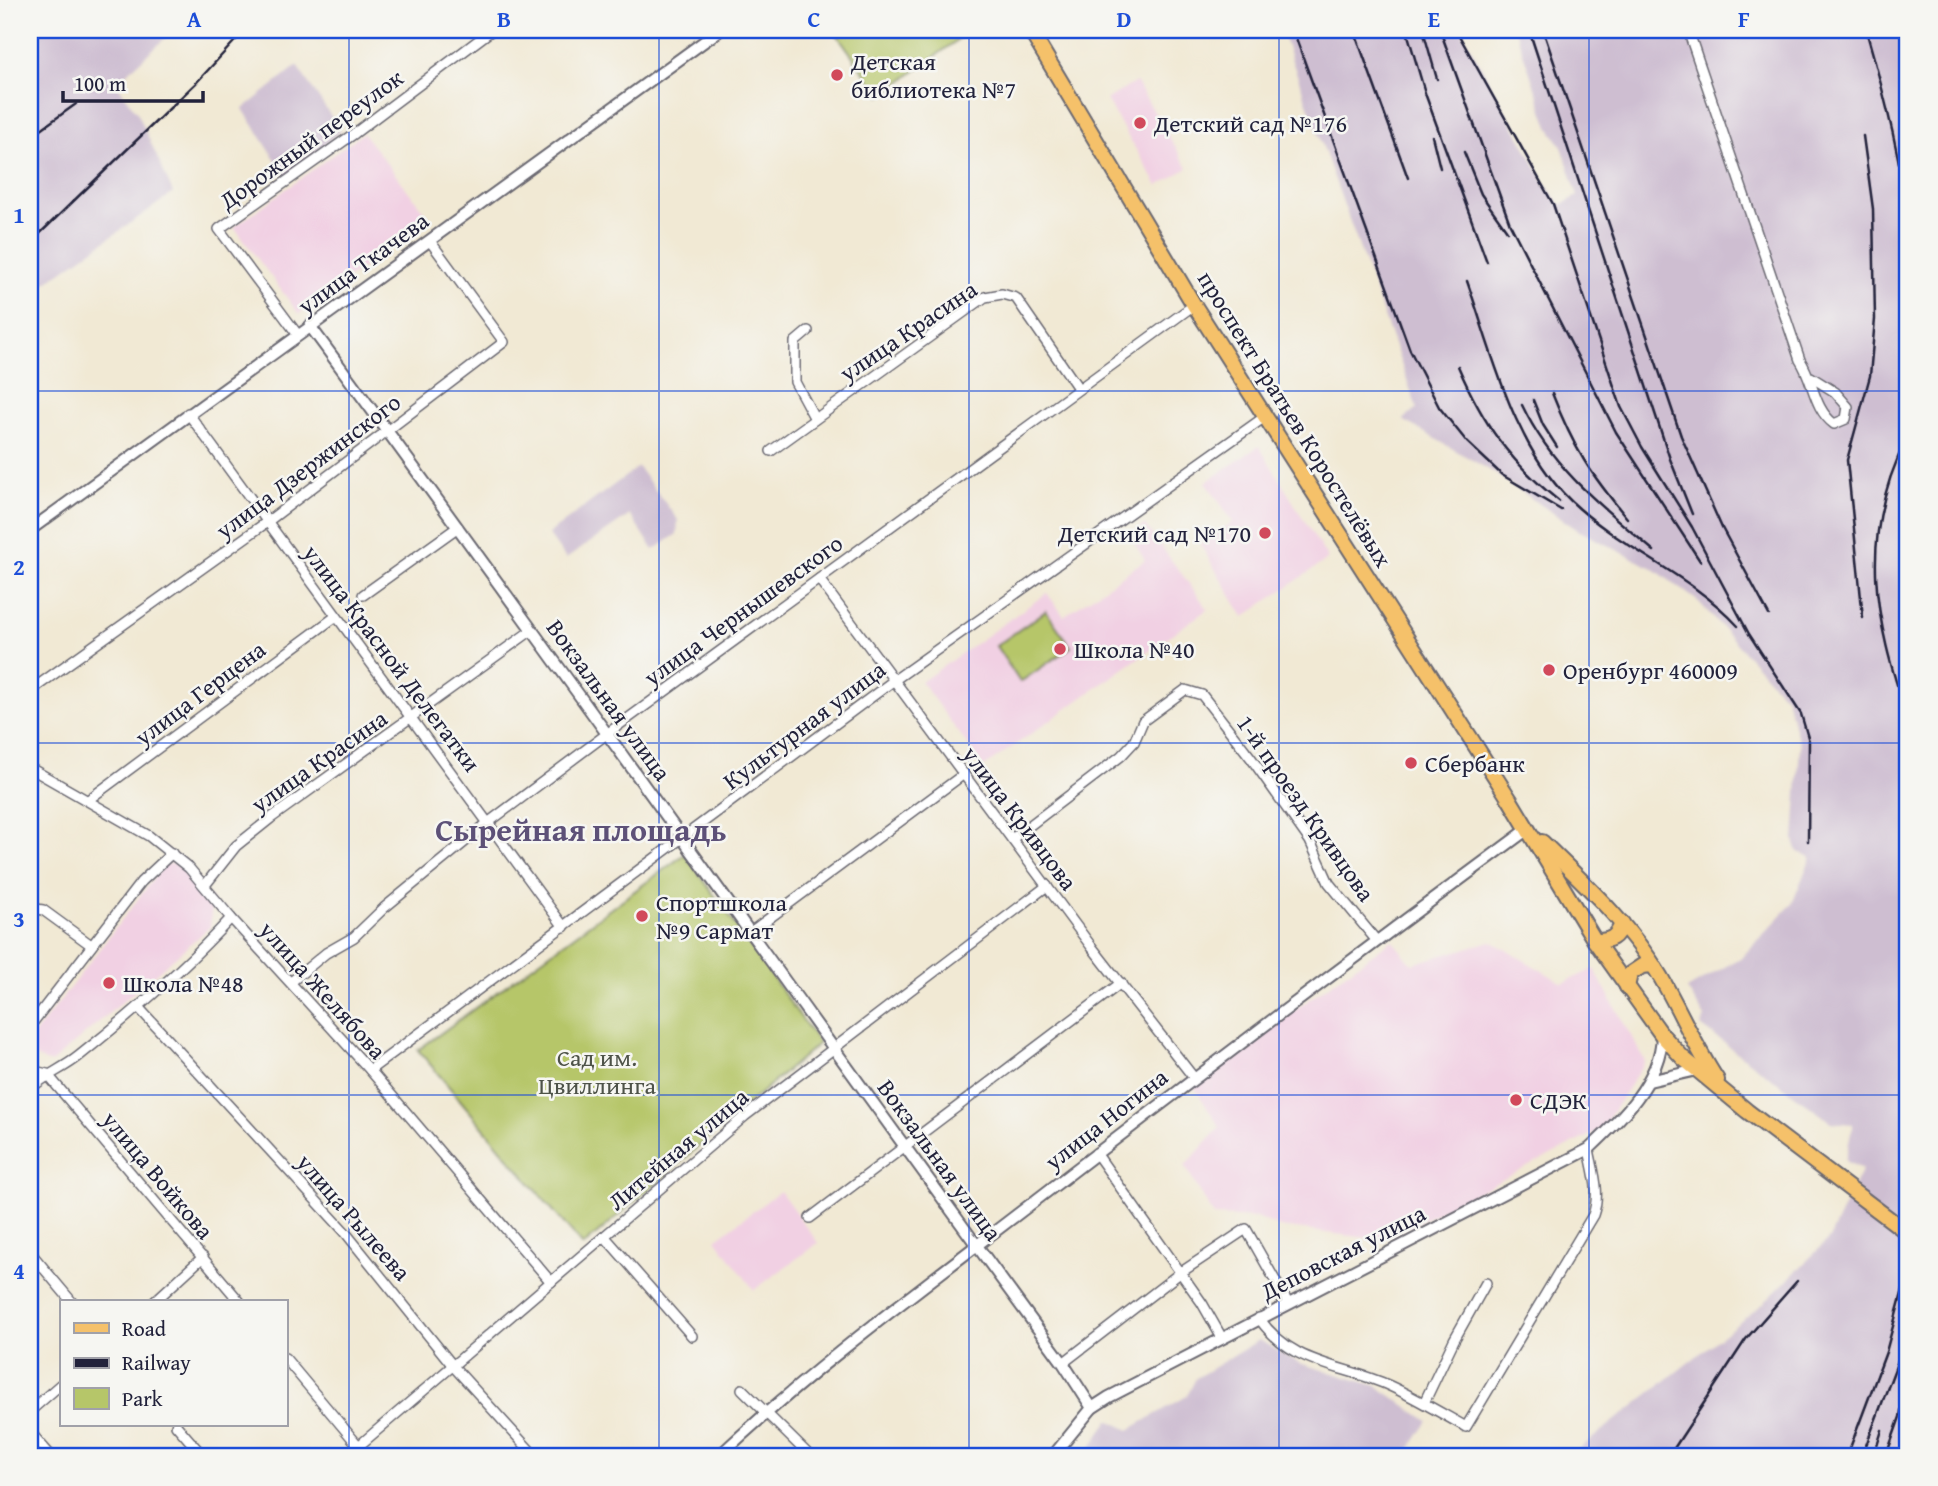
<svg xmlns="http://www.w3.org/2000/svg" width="1938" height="1486" viewBox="0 0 1938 1486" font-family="'Gentium Book Plus',serif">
<rect width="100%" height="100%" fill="#f6f6f2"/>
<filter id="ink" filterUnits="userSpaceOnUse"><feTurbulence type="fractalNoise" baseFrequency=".0143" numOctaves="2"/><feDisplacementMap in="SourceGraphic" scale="14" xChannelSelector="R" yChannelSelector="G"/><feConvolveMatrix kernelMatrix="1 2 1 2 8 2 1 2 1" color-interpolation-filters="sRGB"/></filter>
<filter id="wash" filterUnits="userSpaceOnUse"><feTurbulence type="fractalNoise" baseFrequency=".00686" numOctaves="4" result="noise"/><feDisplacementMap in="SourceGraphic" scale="28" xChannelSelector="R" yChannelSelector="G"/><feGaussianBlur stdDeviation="1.57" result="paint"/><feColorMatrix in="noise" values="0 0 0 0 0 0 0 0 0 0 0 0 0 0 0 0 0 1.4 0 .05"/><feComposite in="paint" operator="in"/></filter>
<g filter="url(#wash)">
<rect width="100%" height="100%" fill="#f1e9d4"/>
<g fill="#f1d0e3">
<path d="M1136,82L1188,168L1158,186L1106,100Z"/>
<path d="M363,133L430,219L299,314L234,227Z"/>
<path d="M1259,446L1328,559L1244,617L1200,544L1233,522L1206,482Z"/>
<path d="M1145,525L1208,609L984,767L921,682L1047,593L1064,616L1145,560L1129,535Z"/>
<path d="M175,863L212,900L210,927L51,1063L35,1057L30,1040L164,865Z"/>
<path d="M1392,940L1412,964L1491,941L1563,983L1594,969L1645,1061L1602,1129L1383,1240L1279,1227L1258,1218L1214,1216L1185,1166L1220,1127L1192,1084Z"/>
<path d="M780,1191L818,1243L754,1290L716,1239Z"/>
</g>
<g fill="#cebed1">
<path d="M30,30H174L116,83L138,114L173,193L30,294Z"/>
<path d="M1281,30H1461L1545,183L1561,205L1578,196L1562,147L1549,127L1515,30H1908V1404L1896,1456H1570L1764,1303L1829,1239L1862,1169L1845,1161L1853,1124L1831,1122L1701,1026L1705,1018L1687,989L1742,957L1792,904L1811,857L1798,852L1794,840L1800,745L1786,698L1699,602L1654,569L1578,530L1491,471L1403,420L1417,408Z"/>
<path d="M297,66L341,131L286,176L243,109Z"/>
<path d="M638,467L678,520L677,534L654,550L630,515L566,559L548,534Z"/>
<path d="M1259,1340L1299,1363L1377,1386L1428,1421L1405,1456H1085L1109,1420L1129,1430L1187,1396L1196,1378Z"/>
</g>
<g fill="#b6c669" stroke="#6c7452" stroke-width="2">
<path d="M834,30H971L881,96Z"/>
<path d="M1046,611L1071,647L1020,682L996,646Z"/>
<path d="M685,854L819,1043L583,1246L418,1050Z"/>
</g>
</g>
<g filter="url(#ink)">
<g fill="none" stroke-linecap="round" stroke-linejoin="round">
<defs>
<g id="minor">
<path d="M1688,30L1800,360C1814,381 1813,408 1834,424L1846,419L1848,407L1835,392L1811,377"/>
<path d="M808,331L795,342V382L815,419"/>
<path d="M298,335L219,229L355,133L492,30"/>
<path d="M188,413L564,927"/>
<path d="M771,451L985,297L1002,294L1016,298L1078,388"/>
<path d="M819,579L1091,946L1194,1078"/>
<path d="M363,595L458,527"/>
<path d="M30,691L267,522L504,342L430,241"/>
<path d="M30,768L149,836L189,868L231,918L370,1070L551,1282"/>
<path d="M88,800L335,617"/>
<path d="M1012,839L1121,756L1134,742L1143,721L1185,690L1202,695L1251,758L1310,841L1329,883L1376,940"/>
<path d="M206,884L236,846L271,818L532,630"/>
<path d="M30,908L43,910L91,945"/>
<path d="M752,931L964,774"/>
<path d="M291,982L326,953L354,937L384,908L489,822L608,733L1194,305"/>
<path d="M139,1008L345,1232L453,1366L535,1456"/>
<path d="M30,1026L141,882L172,853"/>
<path d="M30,1070L47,1074L240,1302"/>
<path d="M370,1070L893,681L1266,416"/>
<path d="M30,1089C45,1075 63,1069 79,1056C133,1013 184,969 231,918"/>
<path d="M1096,1153L1202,1303L1222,1338"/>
<path d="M810,1218L1121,983"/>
<path d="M606,1238L692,1336"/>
<path d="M30,1252L72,1302"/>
<path d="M154,1302L203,1257"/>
<path d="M1259,1318C1292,1366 1342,1364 1390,1386C1416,1398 1441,1413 1466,1427L1593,1215C1601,1193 1593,1171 1589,1149"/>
<path d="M285,1358L367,1456"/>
<path d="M1063,1363L1180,1273L1246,1229L1288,1303"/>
<path d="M742,1389L810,1456"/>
<path d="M1424,1403L1454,1340L1486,1283"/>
<path d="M30,1411L61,1384"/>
<path d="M176,1425L203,1456"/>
<path d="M30,1432L51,1456"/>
<path d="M347,1456L745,1116L1047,886"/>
</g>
<g id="tertiary">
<path d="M310,326C564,669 809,1019 1063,1363L1092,1408"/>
<path d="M30,530L720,30"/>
<path d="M1649,1081L1697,1070"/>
<path d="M719,1456C815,1366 923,1287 1027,1207C1193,1079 1360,953 1528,829"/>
<path d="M1053,1456L1092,1408L1109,1397L1589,1149C1620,1120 1661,1081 1662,1035"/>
</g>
<g id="primary">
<path d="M1030,30L1194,305L1510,800L1595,941L1662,1035L1683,1058L1747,1111L1908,1233"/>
<path d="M1542,842C1584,883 1630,925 1660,976C1680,1010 1695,1047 1717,1080"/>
<path d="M1595,941C1610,941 1617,938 1622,923"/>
<path d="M1627,987L1630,974L1642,966L1653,965"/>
</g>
</defs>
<use href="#minor" stroke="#6a6871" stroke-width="12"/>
<use href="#tertiary" stroke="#6a6871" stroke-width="14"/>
<use href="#primary" stroke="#6a6871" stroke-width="18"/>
<use href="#minor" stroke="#fff" stroke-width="9"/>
<use href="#tertiary" stroke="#fff" stroke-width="10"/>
<use href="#primary" stroke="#f5c16b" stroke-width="14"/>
<g stroke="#22223b" stroke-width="2.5">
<path d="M1293,30L1410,350L1439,407L1467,442L1502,475L1561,510"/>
<path d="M1354,30L1408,178"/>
<path d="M1423,30L1437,79"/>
<path d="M1440,30L1510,224L1616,432L1700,561"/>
<path d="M1456,30L1553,204L1621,407L1642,447L1692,527L1749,634L1801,714L1809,741L1808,841"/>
<path d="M1529,30L1670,459L1692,514"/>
<path d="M1543,30L1681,436L1722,528L1769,615"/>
<path d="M1866,30C1884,92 1900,154 1908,219"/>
<path d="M1408,35L1426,96L1487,262"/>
<path d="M1432,136L1440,168"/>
<path d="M30,137L76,104"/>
<path d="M1464,152L1481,194L1507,231"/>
<path d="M30,243L197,82L245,30"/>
<path d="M1467,281C1493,355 1513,445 1571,501C1621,549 1691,574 1738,626"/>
<path d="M1458,366C1483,424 1509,461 1559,501"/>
<path d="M1552,393C1574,449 1589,472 1627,518"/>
<path d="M1533,400L1543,425L1557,447"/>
<path d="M1522,405C1551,467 1602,507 1654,551"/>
<path d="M1908,436C1857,536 1874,618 1908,719"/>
<path d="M1863,618L1847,460L1870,376L1875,319L1873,209L1863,136"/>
<path d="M1669,1456L1746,1339L1797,1281"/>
<path d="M1847,1456L1886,1352L1908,1271"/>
<path d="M1862,1456L1908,1334"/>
<path d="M1874,1456L1882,1430"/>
<path d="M1886,1456L1900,1417L1908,1368"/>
</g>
</g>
</g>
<path fill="none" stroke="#1d4ed8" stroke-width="2" stroke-opacity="0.55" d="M349,30V1456M659,30V1456M969,30V1456M1279,30V1456M1589,30V1456M30,391H1908M30,743H1908M30,1095H1908"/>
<g fill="#d1495b" stroke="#f6f6f2" stroke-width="2.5">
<circle cx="837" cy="75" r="7"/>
<circle cx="1140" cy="123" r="7"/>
<circle cx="1265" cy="533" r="7"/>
<circle cx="1060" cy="649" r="7"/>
<circle cx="1549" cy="670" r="7"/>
<circle cx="1411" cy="763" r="7"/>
<circle cx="642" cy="916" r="7"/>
<circle cx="109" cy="983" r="7"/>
<circle cx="1516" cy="1100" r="7"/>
</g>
<g text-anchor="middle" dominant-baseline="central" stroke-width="5" stroke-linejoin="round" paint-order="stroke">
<g font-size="24" fill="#22223b" stroke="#f6f6f2" text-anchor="start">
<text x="851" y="61">Детская<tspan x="851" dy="28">библиотека №7</tspan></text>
<text x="1154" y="123">Детский сад №176</text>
<text x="1251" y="533" text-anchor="end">Детский сад №170</text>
<text x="1074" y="649">Школа №40</text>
<text x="1563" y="670">Оренбург 460009</text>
<text x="1425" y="763">Сбербанк</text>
<text x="656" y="902">Спортшкола<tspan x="656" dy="28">№9 Сармат</tspan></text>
<text x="123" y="983">Школа №48</text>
<text x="1530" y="1100">СДЭК</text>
</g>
<g font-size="24" fill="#22223b" stroke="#f6f6f2">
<text transform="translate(311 139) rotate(-36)">Дорожный переулок</text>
<text transform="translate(363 263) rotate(-36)">улица Ткачева</text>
<text transform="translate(908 331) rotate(-34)">улица Красина</text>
<text transform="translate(1295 419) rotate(58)">проспект Братьев Коростелёвых</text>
<text transform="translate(308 466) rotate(-37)">улица Дзержинского</text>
<text transform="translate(743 610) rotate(-36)">улица Чернышевского</text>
<text transform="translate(392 658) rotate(53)">улица Красной Делегатки</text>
<text transform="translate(200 693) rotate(-37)">улица Герцена</text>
<text transform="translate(609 700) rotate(54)">Вокзальная улица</text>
<text transform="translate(804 725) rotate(-37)">Культурная улица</text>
<text transform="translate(319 761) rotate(-35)">улица Красина</text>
<text transform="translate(1306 808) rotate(55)">1-й проезд Кривцова</text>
<text transform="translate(1020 818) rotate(53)">улица Кривцова</text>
<text transform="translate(323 990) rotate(48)">улица Желябова</text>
<text transform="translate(1106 1119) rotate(-38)">улица Ногина</text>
<text transform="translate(678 1149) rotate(-40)">Литейная улица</text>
<text transform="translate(940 1160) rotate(54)">Вокзальная улица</text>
<text transform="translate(158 1175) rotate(50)">улица Войкова</text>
<text transform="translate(354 1217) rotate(49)">улица Рылеева</text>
<text transform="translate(1343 1252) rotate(-27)">Деповская улица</text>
</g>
<g font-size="24" fill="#4e5349" stroke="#f6f6f2">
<text x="597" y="1057">Сад им.<tspan x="597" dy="28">Цвиллинга</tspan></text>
</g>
<g font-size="32" font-weight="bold" fill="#5d5178" stroke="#f6f6f2">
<text x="581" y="829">Сырейная площадь</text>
</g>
</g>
<rect width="1938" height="1486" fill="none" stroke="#f6f6f2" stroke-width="77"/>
<rect x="60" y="1300" width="228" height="126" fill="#f6f6f2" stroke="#a1a1a9" stroke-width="2"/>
<rect x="74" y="1323" width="35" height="10" fill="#f5c16b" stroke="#a1a1a9" stroke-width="2"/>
<text x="122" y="1336" font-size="21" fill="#22223b">Road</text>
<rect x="74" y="1358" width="35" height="10" fill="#22223b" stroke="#a1a1a9" stroke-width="2"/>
<text x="122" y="1370" font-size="21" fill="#22223b">Railway</text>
<rect x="74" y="1388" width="35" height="21" fill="#b6c669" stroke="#a1a1a9" stroke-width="2"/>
<text x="122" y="1406" font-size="21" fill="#22223b">Park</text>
<path d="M63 91v10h140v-10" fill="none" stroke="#22223b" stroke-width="3.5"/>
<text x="74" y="91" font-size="21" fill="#22223b" stroke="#f6f6f2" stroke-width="5" paint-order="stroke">100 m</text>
<rect x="38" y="38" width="1861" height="1410" fill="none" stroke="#1d4ed8" stroke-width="2.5"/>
<g font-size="23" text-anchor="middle" font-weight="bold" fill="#1d4ed8">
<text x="194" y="27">A</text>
<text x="504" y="27">B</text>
<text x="814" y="27">C</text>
<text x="1124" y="27">D</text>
<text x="1434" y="27">E</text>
<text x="1744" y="27">F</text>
<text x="19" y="223">1</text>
<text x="19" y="575">2</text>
<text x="19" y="927">3</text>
<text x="19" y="1279">4</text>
</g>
</svg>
